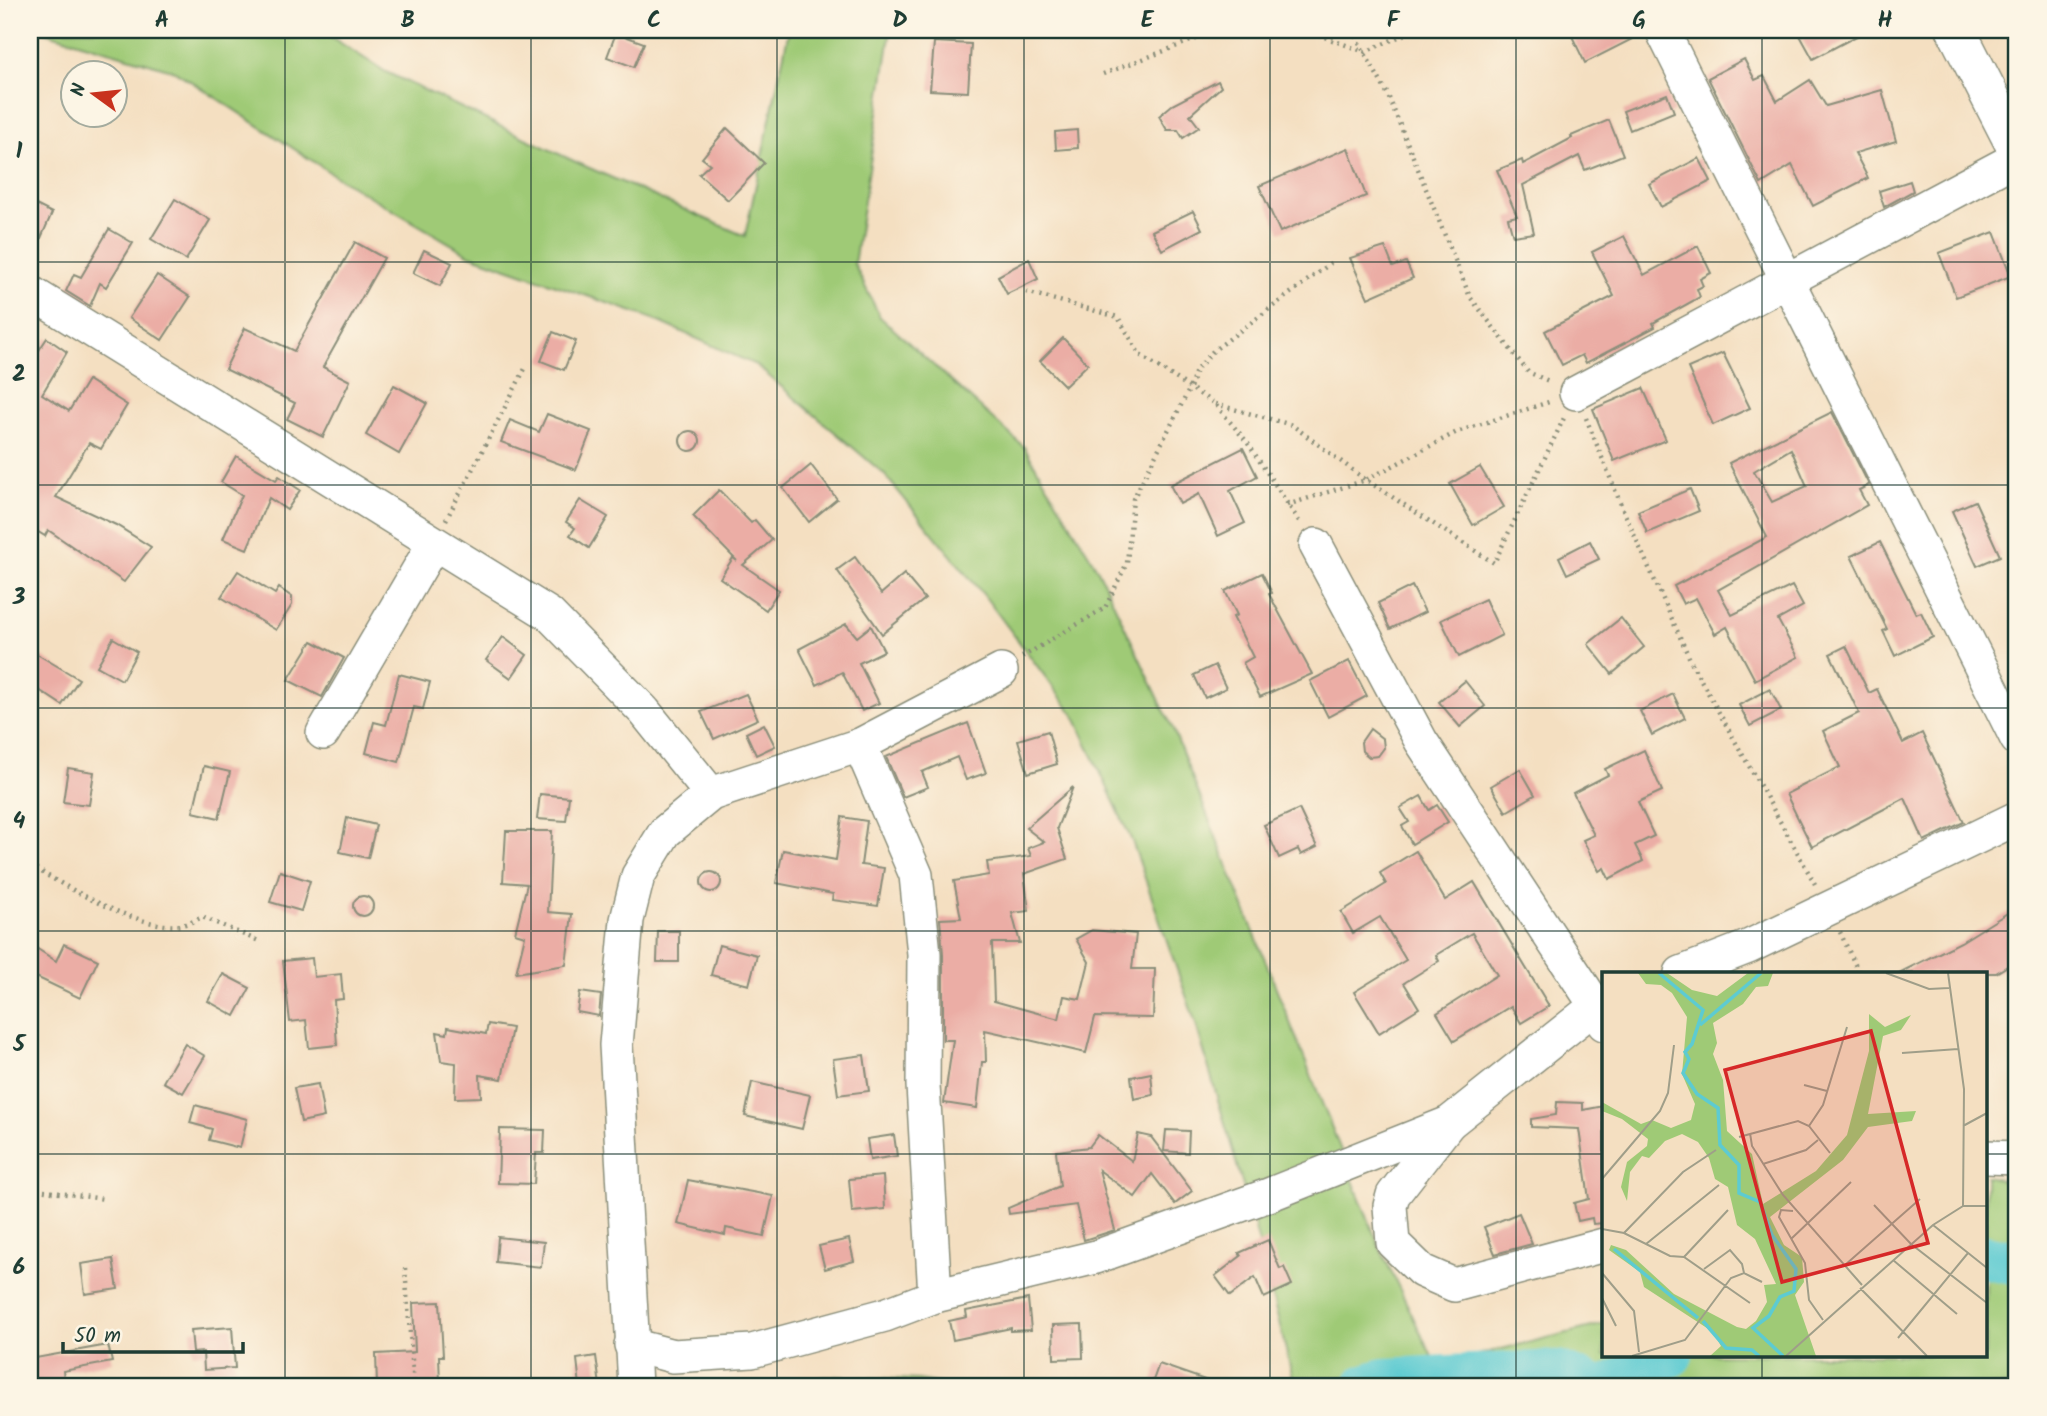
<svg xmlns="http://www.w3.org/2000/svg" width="2047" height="1416" viewBox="0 0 2047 1416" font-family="Kalam,sans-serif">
<rect width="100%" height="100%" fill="#fcf5e5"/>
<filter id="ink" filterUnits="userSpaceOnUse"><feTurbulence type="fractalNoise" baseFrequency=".0143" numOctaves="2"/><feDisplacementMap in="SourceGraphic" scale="14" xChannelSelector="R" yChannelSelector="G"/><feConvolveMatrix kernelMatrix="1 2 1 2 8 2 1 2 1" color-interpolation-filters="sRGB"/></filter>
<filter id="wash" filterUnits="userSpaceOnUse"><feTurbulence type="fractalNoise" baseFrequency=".00686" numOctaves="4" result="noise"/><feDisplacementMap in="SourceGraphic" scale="28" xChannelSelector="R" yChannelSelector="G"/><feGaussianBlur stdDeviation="1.57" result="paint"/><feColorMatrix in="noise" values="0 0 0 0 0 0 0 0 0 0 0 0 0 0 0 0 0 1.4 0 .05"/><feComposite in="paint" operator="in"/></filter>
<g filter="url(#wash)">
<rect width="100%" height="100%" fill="#f4dfc1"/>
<g fill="#9fca76" stroke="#5f8455" stroke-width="2">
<path d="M38,30H320L386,72L578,163L745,236L789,30H891L854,264L880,317L1024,447L1097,568L1173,729L1379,1246L1436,1365L1604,1324V1355H1986V1176L2017,1183V1386H1295L1254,1224L1196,1024L1132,841L1074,715L983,594L884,474L756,365L653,319L470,255L340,179L175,71Z"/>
<path d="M823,1376L918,1380L951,1386H804Z"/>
</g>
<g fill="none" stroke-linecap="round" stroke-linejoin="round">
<g stroke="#5dcbd1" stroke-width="44">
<path d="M1986,1257L2017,1263"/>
<path d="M1365,1386L1384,1380L1558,1372L1592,1386"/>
<path d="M1609,1386L1671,1355"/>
</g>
</g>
<g id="blocks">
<g fill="#ebada5" fill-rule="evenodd">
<path d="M1569,30H1643L1644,33L1585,63Z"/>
<path d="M1797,30H1868L1813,59Z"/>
<path d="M616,33L644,43L634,67L607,57Z"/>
<path d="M934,42L971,44L968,92L930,90Z"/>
<path d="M1744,59L1755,80L1764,76L1777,101L1810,80L1826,106L1882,90L1896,141L1855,153L1868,178L1813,206L1792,165L1761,184L1708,78Z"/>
<path d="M1218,81L1221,87L1190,115L1199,127L1183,138L1178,130H1167L1159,116L1172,105Z"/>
<path d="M1667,94L1674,112L1630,130L1623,111Z"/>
<path d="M1609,120L1623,155L1585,170L1579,156L1523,185L1534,233L1513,236L1508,218L1517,216L1497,170L1522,160L1523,164L1572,138L1571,136Z"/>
<path d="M727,128L764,163L728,200L699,174L710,164L702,158Z"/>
<path d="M1077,130L1078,148L1056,150L1055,132Z"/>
<path d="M1348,148L1366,196L1280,232L1259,186Z"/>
<path d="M1699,158L1711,181L1661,207L1649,184Z"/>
<path d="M1910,181L1913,191L1884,207L1879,191Z"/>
<path d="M175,199L210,220L186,260L151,239Z"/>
<path d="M30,202L52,213L30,263Z"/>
<path d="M1193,211L1202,229L1162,250L1152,231Z"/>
<path d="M109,229L133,243L106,287L100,283L90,306L66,291L74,274L81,277Z"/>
<path d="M1994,232L2011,276L1956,297L1939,253Z"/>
<path d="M1624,236L1644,275L1698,246L1711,273L1700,279L1703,286L1697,289L1700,297L1653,323L1655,327L1586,363L1582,355L1562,365L1545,331L1614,296L1592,252Z"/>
<path d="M355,242L384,258L323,367L350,381L323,437L287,419L295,403L225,369L245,328L294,351Z"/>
<path d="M1385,247L1393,267L1406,262L1413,278L1368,298L1350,258Z"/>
<path d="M424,250L452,263L440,286L413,273Z"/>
<path d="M1029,259L1038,279L1007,294L998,276Z"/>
<path d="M157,275L190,297L162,340L129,318Z"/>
<path d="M553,332L576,341L564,370L541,361Z"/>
<path d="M47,338L67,352L42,394L69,411L88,380L127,405L101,449L89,443L56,497L116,525L151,547L124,582L48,530L45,536L30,527V364Z"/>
<path d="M1063,338L1088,364L1065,386L1040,361Z"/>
<path d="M1723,353L1750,408L1713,425L1688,368Z"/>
<path d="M394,385L427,403L399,454L366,435Z"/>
<path d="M1643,388L1666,440L1614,461L1593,409Z"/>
<path d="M1832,412L1869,485L1859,490L1867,505L1718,590L1732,615L1792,586L1803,606L1778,620L1798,657L1755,680L1727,627L1715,634L1696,598L1683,604L1674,586L1767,537L1729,463ZM1791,449L1807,486L1772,502L1754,471Z"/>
<path d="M547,414L591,431L576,470L501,442L510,420L539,432Z"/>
<circle cx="690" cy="441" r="10"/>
<path d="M1243,448L1257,476L1230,491L1245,523L1218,536L1199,494L1180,504L1170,485Z"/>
<path d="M236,456L276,480L279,476L300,490L287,510L269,498L247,549L223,539L242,495L221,482Z"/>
<path d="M811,465L837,499L809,522L783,488Z"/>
<path d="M1480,467L1504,507L1473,525L1450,484Z"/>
<path d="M1690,489L1699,511L1647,533L1638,511Z"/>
<path d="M719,490L751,523L755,520L772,540L743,565L779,590L766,610L720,578L733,558L737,561L693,516Z"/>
<path d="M580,500L608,517L589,548L570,535L575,528L566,522Z"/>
<path d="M1975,501L2000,556L1977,566L1952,511Z"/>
<path d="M1590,541L1599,559L1567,574L1559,557Z"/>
<path d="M1880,542L1916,614L1921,612L1933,637L1895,656L1883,631L1887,629L1851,556Z"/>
<path d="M855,557L881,594L904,574L925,599L882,634L837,570Z"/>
<path d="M238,571L275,594L279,588L292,597V605L276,630L221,597Z"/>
<path d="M1262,573L1272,593L1269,594L1312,674L1260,697L1243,663L1253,657L1233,617L1237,615L1225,591Z"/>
<path d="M1412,586L1425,612L1390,629L1378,603Z"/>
<path d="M1485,599L1502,635L1459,657L1441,620Z"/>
<path d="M1621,618L1644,647L1612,674L1588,644Z"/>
<path d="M846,624L857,637L871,626L884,651L859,663L879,703L862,711L842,672L817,685L799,649Z"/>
<path d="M503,637L527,655L511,678L486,660Z"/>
<path d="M113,638L137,652L122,680L97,666Z"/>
<path d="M312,641L344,658L322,697L288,680Z"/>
<path d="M1846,646L1869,693L1877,689L1903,743L1922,733L1964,822L1924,841L1905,798L1812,847L1786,794L1840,767L1823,731L1859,713L1830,654Z"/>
<path d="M30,650L79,679L62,705L30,684Z"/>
<path d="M1349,661L1367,696L1328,717L1310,681Z"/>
<path d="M1215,665L1226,688L1205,698L1194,675Z"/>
<path d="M399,674L430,682L423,709L414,707L399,762L366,753L374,722L386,725Z"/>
<path d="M1465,681L1485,706L1460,727L1439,702Z"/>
<path d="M1770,689L1781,710L1750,726L1739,705Z"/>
<path d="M746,694L758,719L714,739L701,712Z"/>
<path d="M1673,694L1685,718L1652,735L1640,711Z"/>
<path d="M968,723L986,773L966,780L957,757L922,772L928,787L903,797L886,757Z"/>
<path d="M764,724L775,746L756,755L746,733Z"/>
<path d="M1370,729L1383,739L1384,748L1378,756L1369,757L1362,751L1361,742Z"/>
<path d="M1048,731L1057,764L1028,773L1018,740Z"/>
<path d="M1644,750L1662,791L1638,802L1654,836L1635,845L1643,861L1609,879L1604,868L1599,871L1583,840L1594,835L1573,793L1608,775L1605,769Z"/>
<path d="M204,766L230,772L219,818L193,812Z"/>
<path d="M68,768L94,772L89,805L63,802Z"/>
<path d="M1520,769L1535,795L1506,812L1491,786Z"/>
<path d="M1073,787L1057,828L1067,859L1024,874L1029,911L1012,913L1020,943H992L994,1001L1059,1019L1064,996L1080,999L1089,962L1076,939L1092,930L1136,934L1132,969H1155L1153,1018L1095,1017L1086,1053L985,1030L986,1062H982L977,1108L944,1103L953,1040H943V954L940,919L961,918L954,881L989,875L987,862L1031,856L1028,848L1044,842L1026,828Z"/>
<path d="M540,794L569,797L566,821L537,819Z"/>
<path d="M1421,796L1429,810L1437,805L1448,822L1412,844L1402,826L1409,822L1400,808Z"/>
<path d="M1299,809L1317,847L1301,855L1298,849L1279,858L1264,825Z"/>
<path d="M842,817L867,821L861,865L884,868L878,906L832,900L833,894L776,883L783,850L836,860Z"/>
<path d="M347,818L376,825L368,858L340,852Z"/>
<path d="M506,831H552L548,912L572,914L566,965L516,973L525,936L515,933L527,884L503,882Z"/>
<path d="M1416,851L1445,900L1474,882L1549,1006L1521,1023L1511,1006L1454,1041L1437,1013L1497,975L1472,933L1436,955L1439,961L1404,983L1419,1008L1379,1033L1354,992L1406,960L1380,917L1353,933L1341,912L1386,884L1380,873Z"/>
<path d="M280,871L310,881L301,911L270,902Z"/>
<circle cx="711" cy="882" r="10"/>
<circle cx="363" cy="906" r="10"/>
<path d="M2017,907V960L1996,973H1899L1961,942Z"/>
<path d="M658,931H679V962H657Z"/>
<path d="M30,944L56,961L64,944L98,960L80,998L30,974Z"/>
<path d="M719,945L757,955L749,985L711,975Z"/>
<path d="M312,958L314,977L341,974L343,999L334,1000L337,1045L309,1048L306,1020L290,1022L283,961Z"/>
<path d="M223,974L250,988L235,1016L208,1001Z"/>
<path d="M580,992L601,995L599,1016L577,1012Z"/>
<path d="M488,1024L512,1028L502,1079L480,1075L481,1097L455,1098L456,1063L441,1061L437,1032L447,1034L448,1027L486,1034Z"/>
<path d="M185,1044L205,1056L183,1093L163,1082Z"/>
<path d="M864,1055L869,1091L838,1095L833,1059Z"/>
<path d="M1151,1073L1153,1095L1134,1099L1131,1077Z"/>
<path d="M752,1082L810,1095L802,1129L745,1116Z"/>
<path d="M318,1084L324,1117L301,1122L294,1088Z"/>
<path d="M1557,1102L1583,1103V1110L1604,1106V1223L1593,1224L1592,1218L1578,1221L1574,1203L1589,1199L1579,1129L1531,1127V1119L1556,1115Z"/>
<path d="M195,1105L247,1119L240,1148L209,1140L212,1129L190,1123Z"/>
<path d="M500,1129L545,1130L544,1153H536L534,1184L498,1183Z"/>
<path d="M1166,1130L1189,1131L1188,1153L1164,1151Z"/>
<path d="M1138,1134L1151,1137L1192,1191L1175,1204L1152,1174L1135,1197L1099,1170L1115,1230L1084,1240L1076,1205L1009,1214L1008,1208L1060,1186L1056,1151L1089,1147L1098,1135L1132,1161Z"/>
<path d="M894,1135L897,1156L870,1160L867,1139Z"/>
<path d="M883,1176L885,1209L852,1212L849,1179Z"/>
<path d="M688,1180L773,1196L764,1236L726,1228L725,1235L678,1224Z"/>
<path d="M1519,1213L1532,1244L1495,1254L1484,1227Z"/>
<path d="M498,1237L544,1242L541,1267L496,1262Z"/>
<path d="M849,1239L854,1261L825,1269L819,1246Z"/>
<path d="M1268,1240L1280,1269L1284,1267L1292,1285L1264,1298L1255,1277L1230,1296L1215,1276L1241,1256L1239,1253Z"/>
<path d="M113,1259L118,1289L85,1294L81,1264Z"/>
<path d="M1028,1299L1031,1330L1011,1331V1328L953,1340L949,1321L967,1317L966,1311Z"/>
<path d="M440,1302L443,1356H439L440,1384L377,1386L376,1354L415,1352L413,1303Z"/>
<path d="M1082,1324L1083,1358L1054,1359L1053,1325Z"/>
<path d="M232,1327L235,1368L204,1370L203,1352L193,1353L191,1330Z"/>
<path d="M108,1345L112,1362L63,1371L65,1386H30V1359Z"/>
<path d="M596,1356L600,1386H580L577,1359Z"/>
<path d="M1159,1364L1214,1383L1213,1386H1151Z"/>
</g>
</g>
</g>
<g filter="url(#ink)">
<use href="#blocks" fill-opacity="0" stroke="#8a8e7a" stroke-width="2"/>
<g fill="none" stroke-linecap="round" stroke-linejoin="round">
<defs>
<g id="minor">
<path d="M1662,30L2017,739"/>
<path d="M30,292L549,614L644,711L711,794"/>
<path d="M1576,393L2017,158"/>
<path d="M1316,545L1421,741L1596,1006L1604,1024"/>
<path d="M323,733L433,545"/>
<path d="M860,745L916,875L924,954L923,1085L935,1296"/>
<path d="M1681,973L1748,947L2017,818"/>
<path d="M1449,1123L1393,1195L1390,1206L1393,1243L1422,1271L1454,1285L1604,1245"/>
<path d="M1986,1157L2017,1158"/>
<path d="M631,1345L673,1356L752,1351L885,1315L935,1296L1096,1257L1266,1196L1449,1123L1596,1006L1604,1003"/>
<path d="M635,1386L616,1045L627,920L638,876L665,832L711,794L860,745L1001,671"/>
</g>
<path id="major" d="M1956,30L2017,149"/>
</defs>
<use href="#minor" stroke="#8a8e7a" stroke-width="36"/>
<use href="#major" stroke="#8a8e7a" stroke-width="41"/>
<g stroke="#8a8e7a" stroke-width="4.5" stroke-dasharray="2 5" stroke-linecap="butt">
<path d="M1305,30L1365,52L1414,30"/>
<path d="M1352,30L1387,93L1470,297L1528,372L1551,382"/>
<path d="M1103,74L1220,30"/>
<path d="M1026,292L1118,317L1140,355L1215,404L1247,442L1301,524"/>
<path d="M1215,404L1292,425L1366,480L1494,563L1565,416"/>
<path d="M1586,418L1624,512L1693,666L1815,884"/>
<path d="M1287,505L1366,480L1457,432L1552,401"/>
<path d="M446,520L527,365"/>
<path d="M1022,657L1105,608L1127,563L1133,499L1190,388L1196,370L1213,351L1331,263"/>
<path d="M30,865C64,886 141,931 181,925C188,924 196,920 202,917L261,942"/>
<path d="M1840,932L1859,973"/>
<path d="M30,1189L104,1199"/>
<path d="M405,1268L414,1386"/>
</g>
<use href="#minor" stroke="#fff" stroke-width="33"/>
<use href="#major" stroke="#fff" stroke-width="38"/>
</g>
</g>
<path fill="none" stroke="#1f3d34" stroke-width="2" stroke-opacity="0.55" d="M285,30V1386M531,30V1386M777,30V1386M1024,30V1386M1270,30V1386M1516,30V1386M1762,30V973M30,262H2017M30,485H2017M30,708H2017M30,931H2017M30,1154H1604M1986,1154H2017M1762,1355V1386"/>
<g transform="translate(1602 972)">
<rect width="385" height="385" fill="#f4dfc1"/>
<path d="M36,1H65L90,18L115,24L146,1H171L166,14L154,15L141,32L111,51L115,71L111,82L121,108L125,159L150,182L161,232L214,199L245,163L267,79V42L283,55L309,43L299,58L281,64L266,142L314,139L310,149L266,155L241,188L168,245L182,273L200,285L202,310L193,323L214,384H108L119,374L111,360L42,315L38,300L7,278L9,273L24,278L72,322L135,355L144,357L154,349L165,330L162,313L174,312L153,267L135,253L126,215L113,207L107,186L96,170L80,162L63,169L47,186L40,184L28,200L25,229L19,215L25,190L45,174L46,167L20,147L0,139V130L39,152L50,148L69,156L89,148L93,132L80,102L85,45L70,21L59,13L44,12Z" fill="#9fca76"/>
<path fill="none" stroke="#5dcbd1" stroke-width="3.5" d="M57,1L101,38L90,72L83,80L87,87L81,101L95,122L116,136L118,173L137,193V221L158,230L170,263L194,297L192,319L178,325L167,344L151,356L181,384M98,53L159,1M12,277L96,346M101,349L124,376L150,378L157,384"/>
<path fill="none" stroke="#9f9e89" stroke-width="2" d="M284,1L327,17L347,16M300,81L356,77M202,113L225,119M207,154L221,133L245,55M361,154L385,141M148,161L150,174L181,223L260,313M137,165L196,149L207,154L228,181M161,192L204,178L216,168M0,207L58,139L66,121L72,73M272,233L309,272L385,331M361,234H385M191,239L179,238L177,245L203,291L207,328L221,348M331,253L385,296M0,257L22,261L68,284L82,285L148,331M22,261L81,200L114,178M189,267L249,210M44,272L117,213M82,285L126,238M291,288L355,342M243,293L318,227M102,297L128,278L140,292L142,301M0,301L32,339L37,380M258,316L325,384M0,326L14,354M296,366L366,281M30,384L83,368L129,306L142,301L160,310M184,384L331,253L361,234L362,117L346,1"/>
<path fill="#d62828" fill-opacity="0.15" stroke="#d62828" stroke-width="3.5" d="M269,59L326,271L180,310L123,98Z"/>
<rect width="385" height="385" fill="none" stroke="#1f3d34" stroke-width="3.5"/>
</g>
<rect width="2047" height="1416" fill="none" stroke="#fcf5e5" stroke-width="77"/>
<g transform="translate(94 94) rotate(285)"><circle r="33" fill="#fcf5e5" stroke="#a4ab9e" stroke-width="2"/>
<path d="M0-5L12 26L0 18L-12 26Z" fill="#c8321e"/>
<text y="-10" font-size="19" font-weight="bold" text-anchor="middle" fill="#1f3d34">N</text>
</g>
<path d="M63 1342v10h180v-10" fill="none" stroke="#1f3d34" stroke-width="3.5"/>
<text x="74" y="1342" font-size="21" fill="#1f3d34" stroke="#fcf5e5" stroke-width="5" paint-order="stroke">50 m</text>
<rect x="38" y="38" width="1970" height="1340" fill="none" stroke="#1f3d34" stroke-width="2.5"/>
<g font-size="23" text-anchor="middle" font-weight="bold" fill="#1f3d34">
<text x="162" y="27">A</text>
<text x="408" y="27">B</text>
<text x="654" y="27">C</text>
<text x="900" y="27">D</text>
<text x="1147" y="27">E</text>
<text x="1393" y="27">F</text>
<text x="1639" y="27">G</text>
<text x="1885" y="27">H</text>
<text x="19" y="158">1</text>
<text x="19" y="381">2</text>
<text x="19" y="604">3</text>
<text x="19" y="828">4</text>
<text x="19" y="1051">5</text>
<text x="19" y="1274">6</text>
</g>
</svg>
